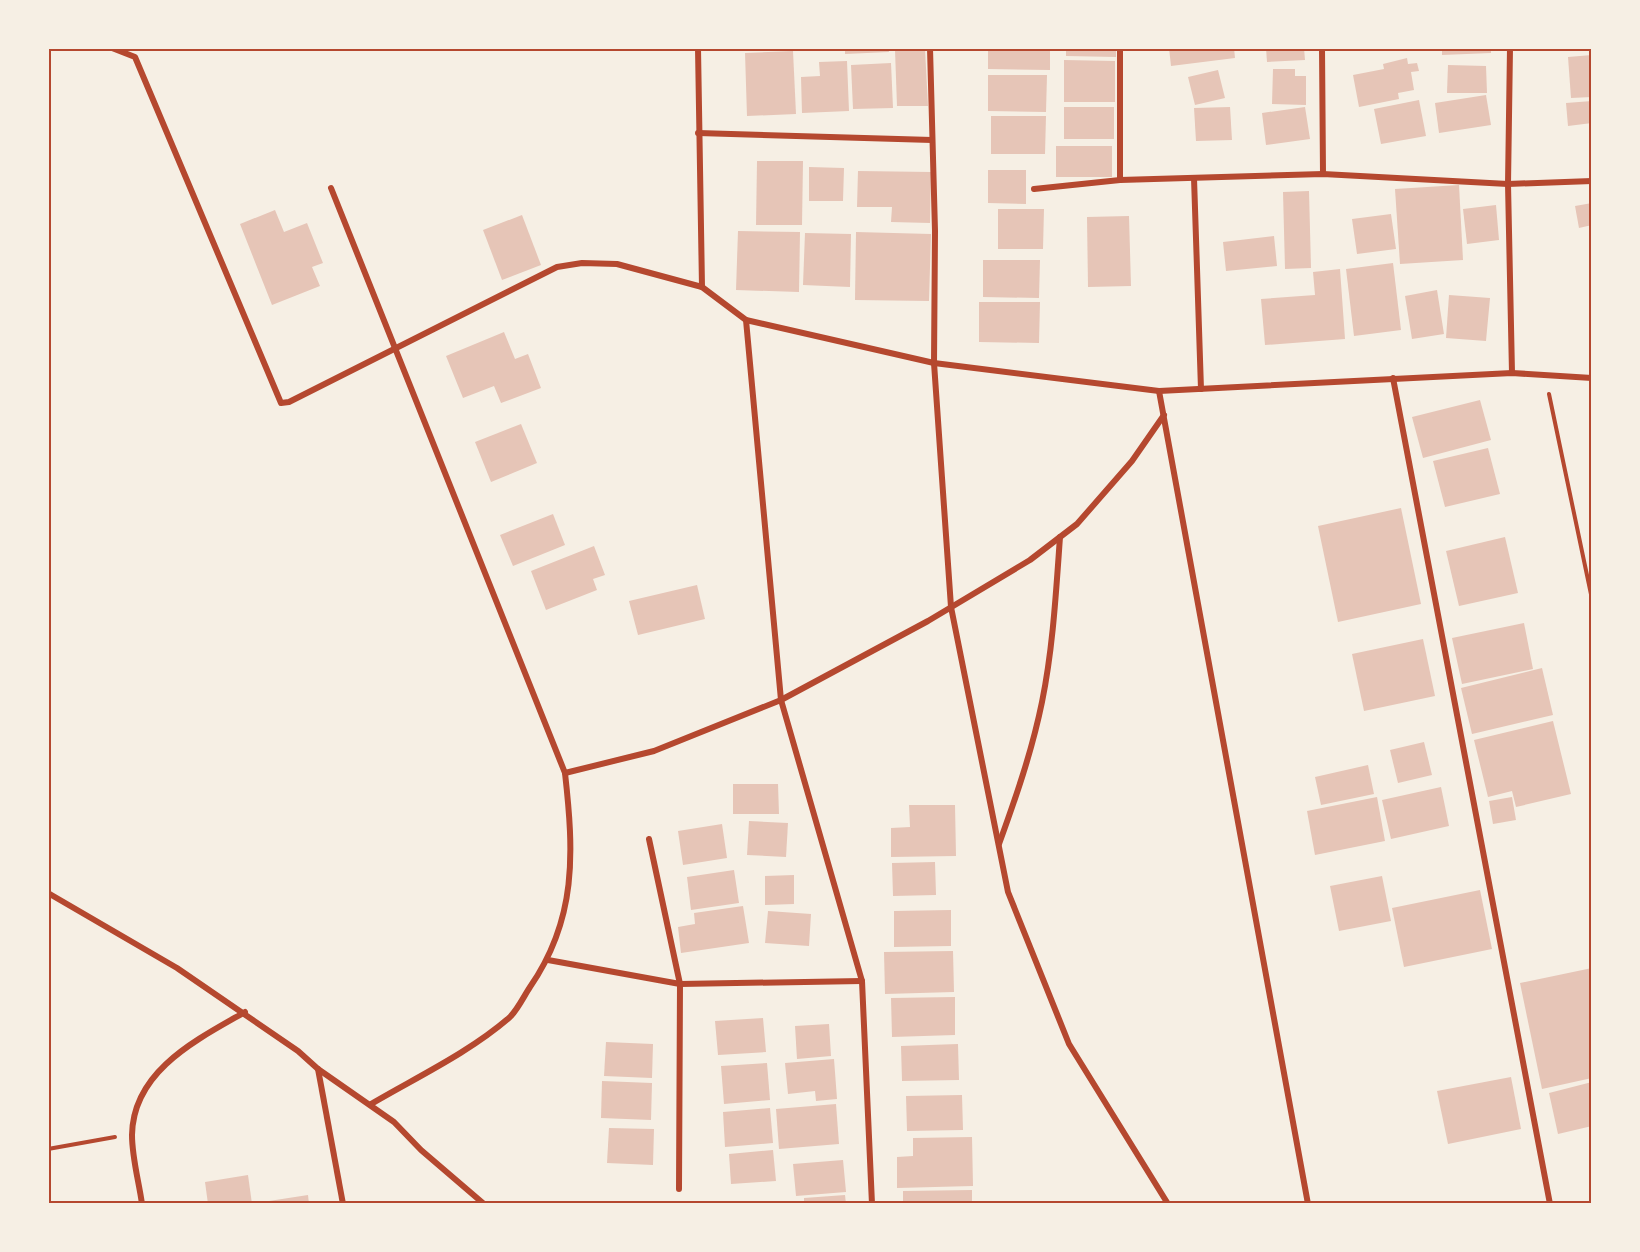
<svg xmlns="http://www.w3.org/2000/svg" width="1640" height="1252" viewBox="0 0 1640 1252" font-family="'Source Sans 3',sans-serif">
<rect width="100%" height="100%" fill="#f6efe4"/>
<g fill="#e6c5b7">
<path d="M845,48H888L889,52L845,54Z"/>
<path d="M988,48H1050V70L988,69Z"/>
<path d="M1066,48H1116V57L1066,56Z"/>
<path d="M1169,48H1234L1235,58L1171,66Z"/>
<path d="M1266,48H1304L1305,60L1267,62Z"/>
<path d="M1442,48H1491V53L1442,55Z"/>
<path d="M925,49L928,106H897L895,50Z"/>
<path d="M793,51L796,114L747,116L745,53Z"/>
<path d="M1592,55V97L1571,98L1568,57Z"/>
<path d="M1407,58L1408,64L1417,63L1419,71L1411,72L1414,90L1398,93L1399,99L1359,107L1353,75L1384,69L1383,64Z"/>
<path d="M1064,60L1115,61V102H1064Z"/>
<path d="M847,61L849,111L802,113L801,77L820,76L819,62Z"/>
<path d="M891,63L893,108L853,109L851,65Z"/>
<path d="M1448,65L1486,66L1487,93H1447Z"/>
<path d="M1273,69H1295V76H1306V105L1272,104Z"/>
<path d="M1218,70L1225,98L1195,105L1188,77Z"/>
<path d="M988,75H1047L1046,112L988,111Z"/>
<path d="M1486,95L1491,125L1439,133L1435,103Z"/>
<path d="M1419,100L1426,136L1381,144L1374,109Z"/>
<path d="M1592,101V123L1568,126L1566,103Z"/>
<rect x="1064" y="107" width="50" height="32"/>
<path d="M1230,107L1232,140L1196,141L1194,108Z"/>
<path d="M1305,107L1310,139L1266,145L1262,113Z"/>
<path d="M991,116H1046L1045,154H991Z"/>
<rect x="1056" y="146" width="56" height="31"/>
<path d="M757,161H803L802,225H756Z"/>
<path d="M809,167L844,168L843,201H809Z"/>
<path d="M988,170H1026V204L988,203Z"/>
<path d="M858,171L931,172L930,223L891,222L892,207H857Z"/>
<path d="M1459,185L1463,260L1400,264L1395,189Z"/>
<path d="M1309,191L1311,268L1285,269L1283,192Z"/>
<path d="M1592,203V225L1579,228L1575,206Z"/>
<path d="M1496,205L1499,240L1467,244L1463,209Z"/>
<path d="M998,209H1044L1043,249H998Z"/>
<path d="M275,210L284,232L307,223L323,263L312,267L320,286L272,305L240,224Z"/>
<path d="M1391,214L1396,249L1357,254L1352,219Z"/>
<path d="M522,215L541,265L502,280L483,230Z"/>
<path d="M1129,216L1131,286L1088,287L1087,217Z"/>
<path d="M738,231L800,232L799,292L736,290Z"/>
<path d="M856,232L931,234L929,301L855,300Z"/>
<path d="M805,233L851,234L850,287L803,285Z"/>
<path d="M1274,236L1277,266L1226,271L1223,242Z"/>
<path d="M983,260H1040L1039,298L983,297Z"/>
<path d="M1393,263L1401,330L1354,336L1346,269Z"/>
<path d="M1340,269L1345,339L1265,345L1261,299L1315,295L1313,272Z"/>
<path d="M1437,290L1444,334L1412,339L1405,296Z"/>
<path d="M1449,295L1490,298L1486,341L1446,338Z"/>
<path d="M979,302H1040L1039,343L979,342Z"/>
<path d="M504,332L515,359L528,354L541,388L501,403L494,386L463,398L446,356Z"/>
<path d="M1480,400L1491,440L1423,458L1412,417Z"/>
<path d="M521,424L537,463L491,482L475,442Z"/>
<path d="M1488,448L1500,494L1445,507L1433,461Z"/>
<path d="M1401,508L1421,604L1338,622L1318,526Z"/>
<path d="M553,514L565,545L513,566L500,535Z"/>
<path d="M1505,537L1518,593L1459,606L1446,551Z"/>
<path d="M594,546L605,575L593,579L597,590L546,610L531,571Z"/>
<path d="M697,585L705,619L638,635L629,601Z"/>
<path d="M1524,623L1533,669L1462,684L1452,638Z"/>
<path d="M1423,639L1435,696L1364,711L1352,654Z"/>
<path d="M1542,668L1553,715L1472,734L1461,688Z"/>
<path d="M1553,721L1571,794L1516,807L1512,791L1488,797L1474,740Z"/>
<path d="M1424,742L1432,775L1398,783L1390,750Z"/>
<path d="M1368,765L1374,794L1321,805L1315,777Z"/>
<path d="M733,784H778L779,814H733Z"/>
<path d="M1441,787L1449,826L1391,839L1382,800Z"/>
<path d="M1377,797L1385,841L1315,855L1307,811Z"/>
<path d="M1512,797L1516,820L1493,824L1489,801Z"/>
<path d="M909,805H955L956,856L891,857V828L910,827Z"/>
<path d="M749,821L788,823L786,857L747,855Z"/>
<path d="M722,824L727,858L683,865L678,831Z"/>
<path d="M935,862L936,895L893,896L892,863Z"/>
<path d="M734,870L739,903L691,910L687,877Z"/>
<path d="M794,875V904L765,905V876Z"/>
<path d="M1382,876L1391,921L1339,931L1330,886Z"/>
<path d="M1480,890L1492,949L1404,967L1392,908Z"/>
<path d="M743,906L749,943L681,953L678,927L695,924L694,913Z"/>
<path d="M951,910V946L894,947V911Z"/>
<path d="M768,911L811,914L809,946L765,943Z"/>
<path d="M953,951L954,992L885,994L884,952Z"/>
<path d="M1592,968V1078L1542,1089L1520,983Z"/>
<path d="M955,997V1035L892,1037L891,998Z"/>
<path d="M763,1018L766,1052L718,1055L715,1021Z"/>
<path d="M829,1024L831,1056L797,1059L795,1026Z"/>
<path d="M606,1042L653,1044L652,1078L604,1076Z"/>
<path d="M958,1044L959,1080L902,1081L901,1046Z"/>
<path d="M834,1059L837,1099L816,1101L815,1091L788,1094L785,1063Z"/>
<path d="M767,1063L770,1100L724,1104L721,1066Z"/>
<path d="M1511,1077L1521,1129L1448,1144L1437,1091Z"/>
<path d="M602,1081L652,1083L651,1120L601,1118Z"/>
<path d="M1592,1082V1126L1558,1134L1549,1093Z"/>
<path d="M962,1095L963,1130L907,1131L906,1096Z"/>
<path d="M836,1104L839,1144L779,1149L776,1109Z"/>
<path d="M770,1108L773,1143L725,1147L723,1112Z"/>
<path d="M609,1128L654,1129L653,1165L607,1163Z"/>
<path d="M972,1137L973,1186L897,1188V1157L913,1156V1138Z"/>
<path d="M773,1150L776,1181L731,1184L729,1154Z"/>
<path d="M843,1160L846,1192L796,1196L793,1164Z"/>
<path d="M248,1175L252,1204H208L205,1182Z"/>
<path d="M972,1190V1204H903V1191Z"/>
<path d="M308,1195L309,1204H269V1201Z"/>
<path d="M845,1195L846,1204H804V1198Z"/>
</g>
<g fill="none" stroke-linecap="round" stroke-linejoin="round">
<g stroke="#b5482f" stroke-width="4">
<path d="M1549,394L1592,599"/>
<path d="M48,1149L115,1137"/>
</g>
<g stroke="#b5482f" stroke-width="6">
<path d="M112,48L135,57L281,403L289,402L557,267L582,263L617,264L702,287L746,320L934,363L1159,391L1512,373L1592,378"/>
<path d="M698,48L702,287"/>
<path d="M930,48L935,231L934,363L951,607L1008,892L1069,1044L1168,1204"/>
<path d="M1120,48V180"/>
<path d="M1322,48L1323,174"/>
<path d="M1510,48L1508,184L1512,373"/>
<path d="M698,133L932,140"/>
<path d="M1194,178L1201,389"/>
<path d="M331,188L565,773C574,853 577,919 530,987C524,996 518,1009 510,1017C470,1052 417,1077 371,1104"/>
<path d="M1034,189L1120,180L1323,174L1508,184L1592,181"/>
<path d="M746,320L781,700L862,981L872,1204"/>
<path d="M1393,378L1550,1204"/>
<path d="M1159,391L1308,1204"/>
<path d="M565,773L654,751L781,700L928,621L1030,560L1077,524L1132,461L1164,415"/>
<path d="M649,839L680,984L679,1189"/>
<path d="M999,844C1016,797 1032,751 1042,702C1053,648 1056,592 1060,537"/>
<path d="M48,893L177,968L298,1051L318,1069L394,1122L421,1150L484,1204"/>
<path d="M548,960L680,984L862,981"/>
<path d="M318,1069L343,1204"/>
<path d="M142,1204C139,1182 132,1158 132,1135C133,1071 196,1040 245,1012"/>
</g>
</g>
<rect width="1640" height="1252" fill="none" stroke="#f6efe4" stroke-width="99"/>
<rect x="50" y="50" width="1540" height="1152" fill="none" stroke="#b5482f" stroke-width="2"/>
</svg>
